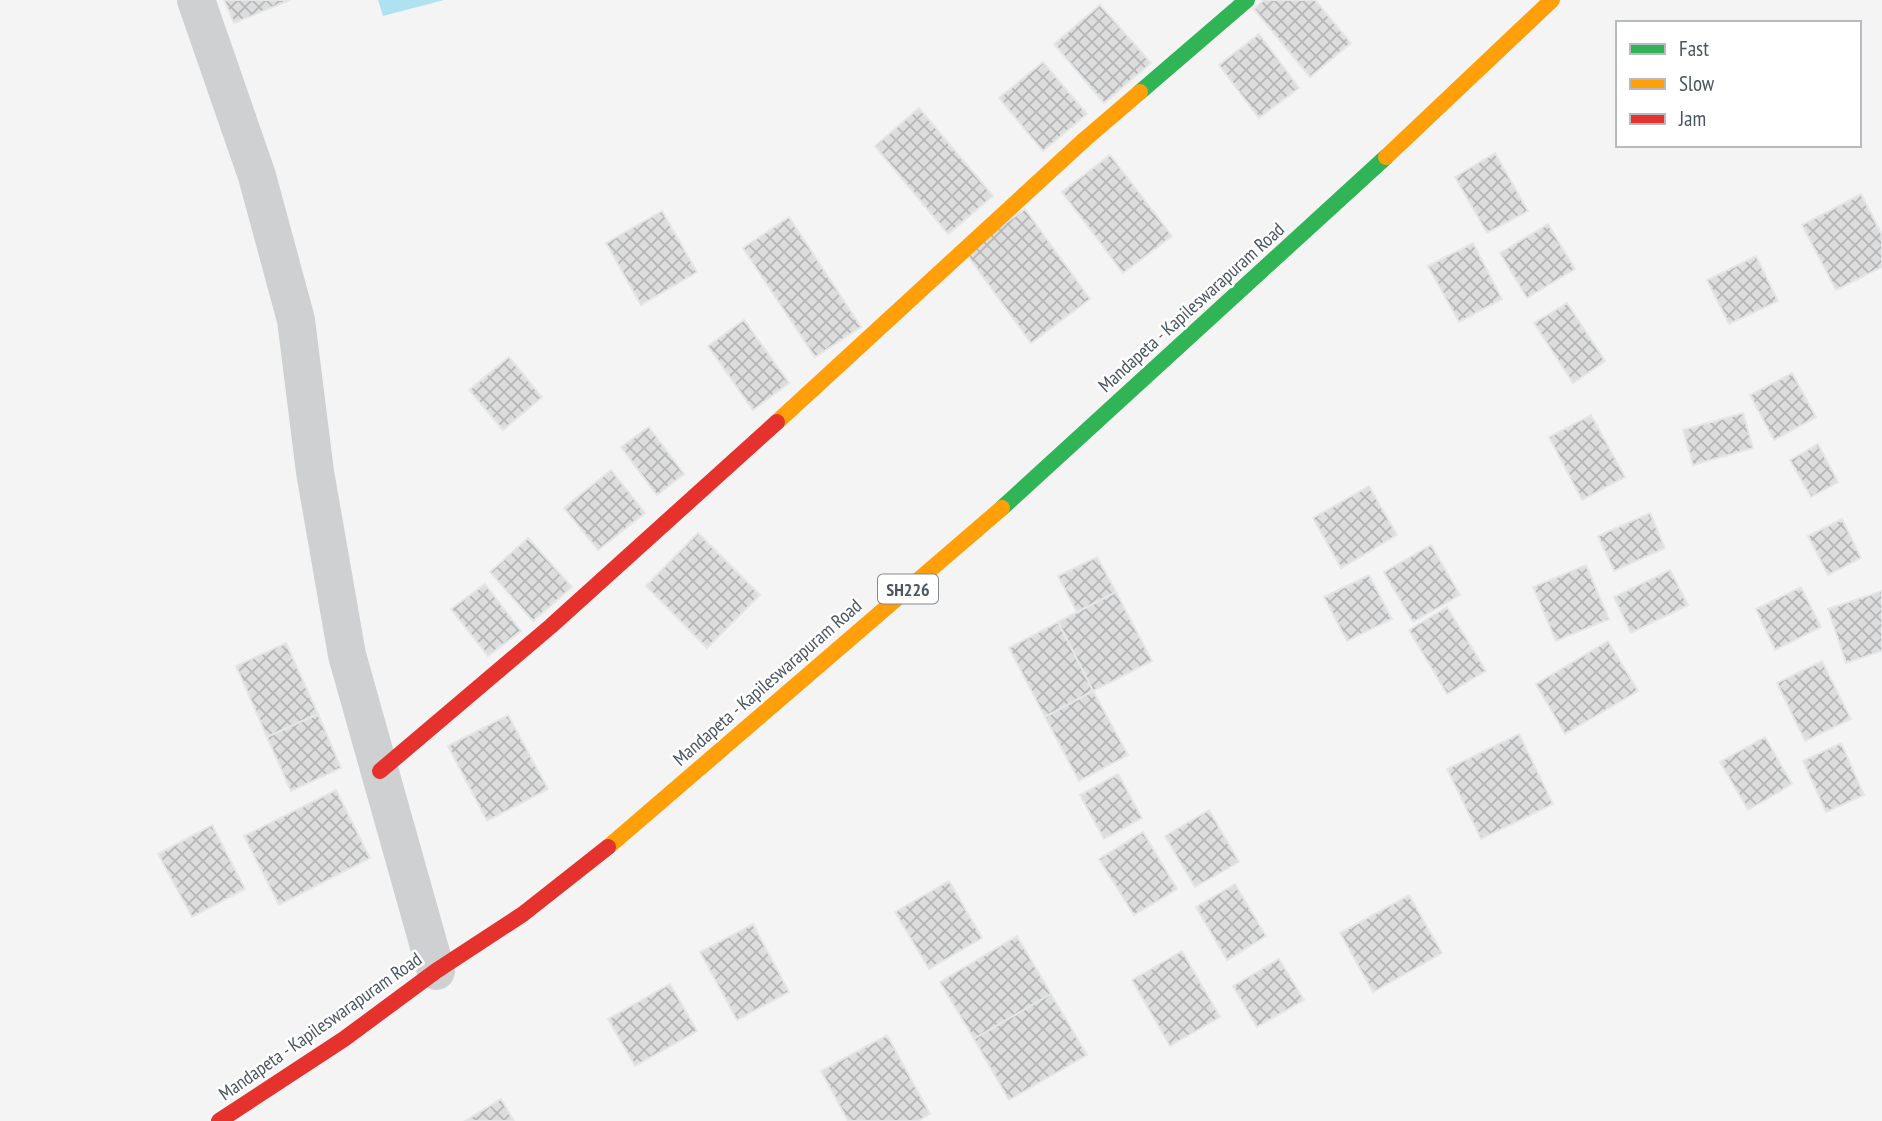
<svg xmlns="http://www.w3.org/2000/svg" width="1882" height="1121" viewBox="0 0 1882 1121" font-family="'PT Sans Narrow',sans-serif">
<defs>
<pattern id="building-cross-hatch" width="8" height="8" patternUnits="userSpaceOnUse" patternTransform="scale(1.75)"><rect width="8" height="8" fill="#ddddde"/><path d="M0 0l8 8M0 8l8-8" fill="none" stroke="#b5b6b7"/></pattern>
</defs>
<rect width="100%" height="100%" fill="#f4f4f4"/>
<path fill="#aee2f0" d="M378,0H444L383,16Z"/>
<g fill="url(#building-cross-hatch)" stroke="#e5e6e7" stroke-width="2">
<path d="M224,0H290L234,23Z"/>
<path d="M1264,0H1315L1351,43L1310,77L1254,9Z"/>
<path d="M1100,5L1151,63L1104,103L1054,44Z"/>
<path d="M1259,34L1299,88L1259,118L1219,65Z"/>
<path d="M1043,62L1087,114L1043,151L999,98Z"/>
<path d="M919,108L993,196L948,234L875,146Z"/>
<path d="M1495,153L1528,211L1487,233L1455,177Z"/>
<path d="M1110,155L1172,236L1123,273L1062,192Z"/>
<path d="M1861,194L1882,235V267L1836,290L1802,225Z"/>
<path d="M1025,209L1090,299L1031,343L965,252Z"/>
<path d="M662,211L697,272L641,305L606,243Z"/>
<path d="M789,217L861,327L815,357L743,248Z"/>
<path d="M1548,224L1575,269L1527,298L1500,253Z"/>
<path d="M1473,243L1502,299L1459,322L1428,266Z"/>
<path d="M1756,256L1778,301L1729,324L1707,280Z"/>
<path d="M1567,303L1605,361L1573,383L1534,323Z"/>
<path d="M744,320L789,383L753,410L708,346Z"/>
<path d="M509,357L542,397L503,430L469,390Z"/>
<path d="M1792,373L1816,417L1774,440L1750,395Z"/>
<path d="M1743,413L1753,448L1693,465L1683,430Z"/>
<path d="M1591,415L1625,477L1582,500L1549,437Z"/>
<path d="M649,427L684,474L657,495L621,447Z"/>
<path d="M1818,444L1838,482L1811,497L1790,460Z"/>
<path d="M611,470L645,513L598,550L564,508Z"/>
<path d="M1369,486L1397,535L1341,568L1313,518Z"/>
<path d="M1650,513L1665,548L1614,571L1598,536Z"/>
<path d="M1842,519L1861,558L1828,575L1808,536Z"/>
<path d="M698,533L760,595L707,648L646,586Z"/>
<path d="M528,538L572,587L533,621L490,572Z"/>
<path d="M1431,545L1460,595L1413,622L1384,572Z"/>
<path d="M1097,557L1116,592L1077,612L1058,576Z"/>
<path d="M1586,565L1609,619L1556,641L1533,587Z"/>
<path d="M1670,570L1688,605L1631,633L1614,597Z"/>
<path d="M1369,575L1392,619L1347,641L1324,597Z"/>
<path d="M485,584L521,631L488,656L451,609Z"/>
<path d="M1801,587L1821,627L1775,650L1756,609Z"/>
<path d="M1882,591V651L1846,663L1828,609Z"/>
<path d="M1116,592L1152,661L1093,691L1058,622Z"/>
<path d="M1447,607L1486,671L1447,694L1409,630Z"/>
<path d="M1058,622L1093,691L1045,717L1009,648Z"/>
<path d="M1608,641L1638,691L1565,734L1536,684Z"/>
<path d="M286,643L318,714L267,737L236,666Z"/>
<path d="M1822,661L1851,719L1805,741L1777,683Z"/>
<path d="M1093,691L1128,755L1079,781L1045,717Z"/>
<path d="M318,714L341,768L291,791L267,737Z"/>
<path d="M508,715L548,789L487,821L448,746Z"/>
<path d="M1519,734L1553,804L1481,839L1447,769Z"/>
<path d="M1765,737L1792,784L1748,810L1720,762Z"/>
<path d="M1841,743L1864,795L1826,812L1803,761Z"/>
<path d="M1118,774L1142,818L1104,839L1080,795Z"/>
<path d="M336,790L370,858L279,905L244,836Z"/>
<path d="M1209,810L1239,862L1195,887L1165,836Z"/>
<path d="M212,825L245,889L192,917L158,854Z"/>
<path d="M1143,832L1177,889L1134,915L1099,859Z"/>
<path d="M949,881L982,938L929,969L895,912Z"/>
<path d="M1235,884L1266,936L1227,960L1196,907Z"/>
<path d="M1409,895L1442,953L1373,992L1340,933Z"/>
<path d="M753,924L789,992L737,1020L700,952Z"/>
<path d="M1017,936L1051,994L974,1039L940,982Z"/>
<path d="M1182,951L1220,1017L1170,1046L1132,980Z"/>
<path d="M1279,959L1304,1000L1257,1027L1233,986Z"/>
<path d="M670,984L697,1031L635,1066L608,1019Z"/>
<path d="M1051,994L1087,1055L1009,1100L974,1039Z"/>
<path d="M887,1035L930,1114L918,1121H848L821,1071Z"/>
<path d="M501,1099L514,1121H465Z"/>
</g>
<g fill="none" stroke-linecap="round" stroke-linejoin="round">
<path stroke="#ced0d2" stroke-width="38" d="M196,0L257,176L296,320L315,472L347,655L436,971"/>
<g stroke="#30b455" stroke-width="16">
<path d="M1140,92L1247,0"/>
<path d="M1002,508L1386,157"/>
</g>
<g stroke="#ff9f0a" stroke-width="16">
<path d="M1386,157L1552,0"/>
<path d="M777,422L1084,140L1140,92"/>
<path d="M608,847L1002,508"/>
</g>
<g stroke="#e5322d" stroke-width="16">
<path d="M380,771L551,626L777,422"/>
<path d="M219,1121L344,1039L436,971L523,914L608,847"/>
</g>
</g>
<g text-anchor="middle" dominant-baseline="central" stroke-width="5" stroke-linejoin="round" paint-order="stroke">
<rect fill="#fff" stroke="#808990" stroke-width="2" x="878" y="574.5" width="60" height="29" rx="5"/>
<g font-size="18" font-weight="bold" fill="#4a5661">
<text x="908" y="589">SH226</text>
</g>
<g font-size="19" fill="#4a5661" stroke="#fff">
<text transform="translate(1191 307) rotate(-42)">Mandapeta - Kapileswarapuram Road</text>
<text transform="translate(767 682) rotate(-41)">Mandapeta - Kapileswarapuram Road</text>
<text transform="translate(320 1026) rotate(-35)">Mandapeta - Kapileswarapuram Road</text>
</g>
</g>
<rect x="1616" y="21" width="245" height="126" fill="#ffffff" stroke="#b7bbc0" stroke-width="2"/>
<rect x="1630" y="44" width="35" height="10" fill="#30b455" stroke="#b7bbc0" stroke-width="2"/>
<text x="1679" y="56" font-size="21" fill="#4a5661">Fast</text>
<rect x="1630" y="79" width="35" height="10" fill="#ff9f0a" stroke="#b7bbc0" stroke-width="2"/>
<text x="1679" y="91" font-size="21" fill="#4a5661">Slow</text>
<rect x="1630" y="114" width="35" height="10" fill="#e5322d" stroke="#b7bbc0" stroke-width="2"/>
<text x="1679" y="126" font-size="21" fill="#4a5661">Jam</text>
</svg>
